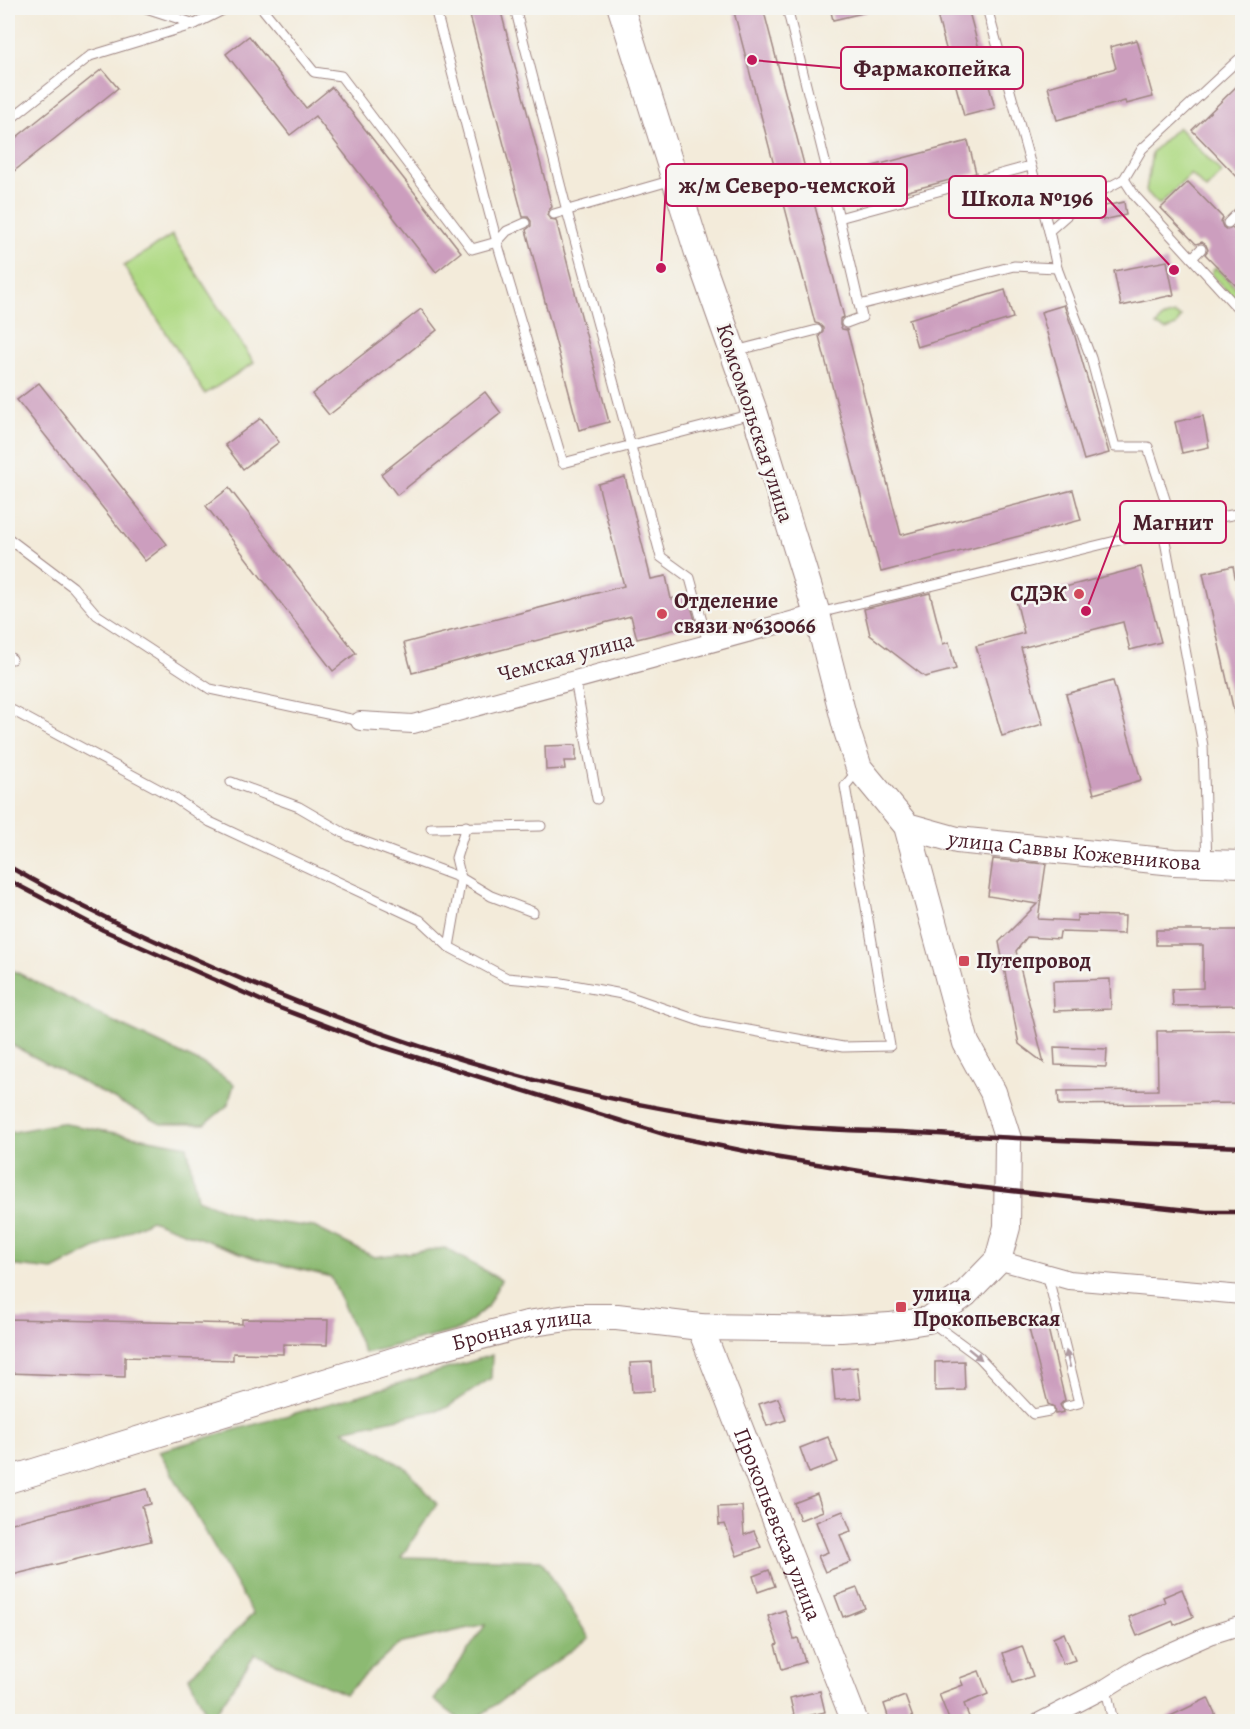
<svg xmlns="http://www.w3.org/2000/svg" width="1250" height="1729" viewBox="0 0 1250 1729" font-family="Alegreya,serif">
<rect width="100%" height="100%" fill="#f6f6f2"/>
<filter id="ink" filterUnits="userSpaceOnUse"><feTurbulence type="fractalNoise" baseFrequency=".0167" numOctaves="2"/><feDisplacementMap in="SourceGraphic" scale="12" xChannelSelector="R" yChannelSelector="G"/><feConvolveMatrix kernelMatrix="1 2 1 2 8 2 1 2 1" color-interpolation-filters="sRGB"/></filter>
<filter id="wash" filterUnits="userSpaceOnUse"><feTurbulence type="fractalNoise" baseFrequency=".008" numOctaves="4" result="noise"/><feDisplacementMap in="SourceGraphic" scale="24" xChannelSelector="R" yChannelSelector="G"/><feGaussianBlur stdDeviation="1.35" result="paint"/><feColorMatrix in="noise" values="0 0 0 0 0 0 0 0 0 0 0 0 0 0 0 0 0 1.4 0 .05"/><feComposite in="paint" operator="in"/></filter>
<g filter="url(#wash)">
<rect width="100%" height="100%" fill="#f3ebda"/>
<g fill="#b0da85" stroke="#7d7c58" stroke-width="1.5">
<path d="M1178,127L1222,173L1206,189L1191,174L1159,205L1146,191L1152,152Z"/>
<path d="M172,235L254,363L205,394L124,266Z"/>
<path d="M1216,268L1241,293L1242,292V301L1237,302L1212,275V271Z"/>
<path d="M1174,314L1181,317L1176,326L1166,330L1156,326L1162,318Z"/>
</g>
<g fill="#8cba72" stroke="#6b6c4e" stroke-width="1.5">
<path d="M8,968L118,1024L205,1065L234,1084L228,1105L205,1124H161L8,1043Z"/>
<path d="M60,1123L187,1146L197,1199L248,1219L314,1227L374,1257L445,1248L501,1280L487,1307L459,1330L364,1353L331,1277L254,1258L151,1220L53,1270L8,1265V1133Z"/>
<path d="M492,1355L491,1378L446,1408L343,1430L407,1469L437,1504L401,1557L541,1560L589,1638L471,1722L462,1721L434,1700L486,1624L399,1644L345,1694L255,1654L210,1721L189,1677L253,1614L159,1451L364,1394Z"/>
</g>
<g id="blocks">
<g fill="#cc9ebe">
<path d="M468,8H500L552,207L549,210L547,215L550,219L556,220L609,422L579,430L526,230L531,226V221L528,217H523Z"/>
<path d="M733,8H763L844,317L840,319V325L842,329L847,330L901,535L1073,490L1081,520L881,572L819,336L823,332V328L819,324L815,323Z"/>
<path d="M830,8H866L867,12L833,20Z"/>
<path d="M968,8L995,108L964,116L937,15Z"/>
<path d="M249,36L306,108L332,87L461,252L436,272L315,116L290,135L226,54Z"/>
<path d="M1137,40L1153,97L1126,104L1125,101L1057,120L1048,87L1116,68L1110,47Z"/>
<path d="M102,69L118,88L8,176V144Z"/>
<path d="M1242,81V182L1192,130Z"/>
<path d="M968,141L976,173L878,199L869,167Z"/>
<path d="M1188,182L1223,218L1221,222L1223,227L1227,230L1232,228L1242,238V292L1205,254L1208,250L1206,245L1202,242L1196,244L1161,208Z"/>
<path d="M1124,202L1126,215L1103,220L1100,207Z"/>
<path d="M1167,261L1174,295L1121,306L1114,271Z"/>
<path d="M1005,290L1013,318L917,347L909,319Z"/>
<path d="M1064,305L1074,333L1109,453L1084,460L1041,312Z"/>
<path d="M421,309L437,330L329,415L312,394Z"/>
<path d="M39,383L167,544L145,561L17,400Z"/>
<path d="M485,392L501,413L397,495L381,474Z"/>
<path d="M1203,416L1209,447L1182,453L1175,422Z"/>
<path d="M261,418L279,442L243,469L225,445Z"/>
<path d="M625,477L651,579L666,576L671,599L688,595L696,624L637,639L631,616L412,673L404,643L624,586L598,484Z"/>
<path d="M229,488L356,653L333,671L206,506Z"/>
<path d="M1233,566L1242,613V724L1237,725L1203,573Z"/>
<path d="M1141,567L1161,642L1130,650L1123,622L1021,648L1043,724L1002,736L976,646L1024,633L1016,600Z"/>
<path d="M930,593L943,644L949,642L956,669L925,677L870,635L864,609Z"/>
<path d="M1113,681L1141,780L1094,794L1066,694Z"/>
<path d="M576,745V761H564L565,769L546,770L545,746Z"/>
<path d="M993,859L1046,864L1038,919L1077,921V915L1125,916L1124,934L1060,932L1059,939L1027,937L1016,951L1044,1063L1019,1044L999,942L1037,904L988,896Z"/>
<path d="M1156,930H1242V1005L1173,1006L1172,989L1203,988V945H1156Z"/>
<path d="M1110,979L1111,1009L1054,1011L1053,981Z"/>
<path d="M1242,1030V1103L1059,1105L1058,1091L1158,1090L1157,1031Z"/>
<path d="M1054,1047L1107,1049L1106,1067L1055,1065Z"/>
<path d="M8,1319L242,1324V1319L328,1320L327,1345L283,1344V1354L233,1353V1360L125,1357V1377L8,1373Z"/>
<path d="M1046,1320L1065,1400L1060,1405L1064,1412L1055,1414L1054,1407L1048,1404L1028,1325Z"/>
<path d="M964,1361L965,1390L935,1391V1362Z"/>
<path d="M652,1362L654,1391L632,1392L630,1363Z"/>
<path d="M857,1367L861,1398L835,1400L832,1370Z"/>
<path d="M778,1398L786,1420L767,1426L759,1404Z"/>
<path d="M828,1437L838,1462L809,1473L800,1448Z"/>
<path d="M147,1489L151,1504L142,1506L151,1541L8,1576V1524Z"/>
<path d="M817,1494L823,1511L800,1520L794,1503Z"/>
<path d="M742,1506L744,1535L754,1531L761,1547L737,1556L725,1524L719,1525L718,1507Z"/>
<path d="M843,1511L851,1531L840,1535L851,1562L825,1572L818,1556L828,1552L816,1522Z"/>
<path d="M769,1570L775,1586L758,1592L753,1576Z"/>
<path d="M857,1588L865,1608L843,1617L835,1596Z"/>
<path d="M1182,1589L1193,1617L1174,1625L1173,1621L1137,1636L1129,1617L1165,1602L1163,1597Z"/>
<path d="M785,1610L794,1639L798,1638L805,1662L782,1669L775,1645L778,1644L768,1616Z"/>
<path d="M1064,1633L1075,1660L1063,1664L1053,1638Z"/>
<path d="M1022,1646L1033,1676L1013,1683L1003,1653Z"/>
<path d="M979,1671L988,1694L964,1704L971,1722H950L939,1694L963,1685L960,1678Z"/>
<path d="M820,1691L825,1712L795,1719L790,1698Z"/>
<path d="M905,1696L913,1718L903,1722H890L884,1704Z"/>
<path d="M1208,1698L1217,1718L1209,1722H1158Z"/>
</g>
</g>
</g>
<g filter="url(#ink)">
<use href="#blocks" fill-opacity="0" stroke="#9e8582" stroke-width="1.5"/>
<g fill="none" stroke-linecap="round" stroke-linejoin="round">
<defs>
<g id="lane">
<path d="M146,8L195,24L227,8"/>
<path d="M262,8L314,72L341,76L472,249L497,242L507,231L525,223"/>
<path d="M435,8L497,242L563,463L752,414"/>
<path d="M515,8L567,211L661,557L690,578L708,643"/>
<path d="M787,8L839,218L862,317L846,323"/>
<path d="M1239,8H1242"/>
<path d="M8,121L90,56L195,24"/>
<path d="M1124,179L1135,196L1232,302L1236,306L1242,305"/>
<path d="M554,214L673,180"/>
<path d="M839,218L1030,166"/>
<path d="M1228,223L1242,209"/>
<path d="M1049,231L1083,201L1124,179L1142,149L1238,60L1242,64"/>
<path d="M1192,258L1201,249"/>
<path d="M1057,268L1091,358L1115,447H1148L1174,527"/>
<path d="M859,305L1014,266L1057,268L1049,231L987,8"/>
<path d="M735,351L817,330"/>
<path d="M1163,530L1203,746L1207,863"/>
<path d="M8,538L73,587L97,615L210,689L360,721"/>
<path d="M819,613L1194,522L1242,513"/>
<path d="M8,656L12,659"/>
<path d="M575,680L597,799"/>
<path d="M8,708L173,797L210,822L420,920L449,947L507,978L562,983L622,994L703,1022L843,1047L890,1046L845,786L858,770"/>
<path d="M231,782L299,807L349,836L461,878L491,896L533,912"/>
<path d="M431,828L541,826"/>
<path d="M449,947L461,878L456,858L466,826"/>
<path d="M1047,1273L1079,1403L1067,1406"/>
<path d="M930,1321L979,1357L1033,1414L1049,1411"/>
<path d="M1106,1688L1113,1722"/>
</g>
<g id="street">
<path d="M360,721L413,724L817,614"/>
<path d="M998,1260L1069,1280L1242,1295"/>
<path d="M1040,1722L1106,1688L1146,1663L1210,1635L1242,1625"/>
</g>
<g id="secondary">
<path id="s1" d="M907,826L957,840L1174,862L1242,864"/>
<path id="s2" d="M700,1327L855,1722"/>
<path id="s3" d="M8,1480L425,1351L527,1324L574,1317H617L700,1327L841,1329L890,1326L928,1320L965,1294L998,1260L1007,1227L1008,1139L993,1092L966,1043L907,826L859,768L847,731L817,614L755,414L699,256L621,8"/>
</g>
</defs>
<use href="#lane" stroke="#9e8582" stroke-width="11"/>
<use href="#street" stroke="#9e8582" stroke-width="20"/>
<use href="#secondary" stroke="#9e8582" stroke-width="28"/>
<use href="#lane" stroke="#fff" stroke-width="9"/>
<use href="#street" stroke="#fff" stroke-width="18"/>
<use href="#secondary" stroke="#fff" stroke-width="26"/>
<g stroke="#4a1f2b" stroke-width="4.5">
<path d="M8,866C75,905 145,937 216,968C392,1045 574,1102 766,1124C810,1130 856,1130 901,1132C1015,1139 1129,1143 1242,1147"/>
<path d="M8,880L103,930L269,1004L383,1047L667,1135L774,1157L860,1171L966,1186L1206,1212H1242"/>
</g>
</g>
<defs><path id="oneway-solid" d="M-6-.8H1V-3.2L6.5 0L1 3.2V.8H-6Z" transform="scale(1.5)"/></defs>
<g fill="#ae9aa0">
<use href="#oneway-solid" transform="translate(975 1354) rotate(39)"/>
<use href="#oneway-solid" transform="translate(1068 1359) rotate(-104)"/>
</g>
</g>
<g fill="#d1495b" stroke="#f6f6f2" stroke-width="2">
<circle cx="1079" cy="594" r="6"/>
<circle cx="662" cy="614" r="6"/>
<rect x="958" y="955" width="12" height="12" rx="3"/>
<rect x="895" y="1301" width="12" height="12" rx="3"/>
</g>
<g text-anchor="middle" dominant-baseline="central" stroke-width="5" stroke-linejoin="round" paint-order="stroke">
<g font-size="22" fill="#4a1f2b" stroke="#f6f6f2">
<text transform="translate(755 423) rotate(72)">Комсомольская улица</text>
<text transform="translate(566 657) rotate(-15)">Чемская улица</text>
<text stroke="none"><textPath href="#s1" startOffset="170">улица Саввы Кожевникова</textPath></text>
<text stroke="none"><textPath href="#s3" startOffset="536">Бронная улица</textPath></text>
<text stroke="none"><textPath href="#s2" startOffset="212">Прокопьевская улица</textPath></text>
</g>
<g font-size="22" font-weight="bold" fill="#4a1f2b" stroke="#f6f6f2" text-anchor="start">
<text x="1067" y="594" text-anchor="end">СДЭК</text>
<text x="674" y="601">Отделение<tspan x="674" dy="25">связи №630066</tspan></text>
<text x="976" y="961">Путепровод</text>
<text x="913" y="1294">улица<tspan x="913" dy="25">Прокопьевская</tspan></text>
</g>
</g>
<path fill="none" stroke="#c2185b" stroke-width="2" d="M752 60L841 68M661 268L666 185M1174 270L1106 197M1086 611L1120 522"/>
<g fill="#c2185b" stroke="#f6f6f2" stroke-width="2">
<circle cx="752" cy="60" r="6"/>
<circle cx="661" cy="268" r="6"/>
<circle cx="1174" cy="270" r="6"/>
<circle cx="1086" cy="611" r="6"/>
</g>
<g fill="#f6f6f2" stroke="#c2185b" stroke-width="2">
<rect x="841" y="47" width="182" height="42" rx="6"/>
<rect x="666" y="164" width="241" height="42" rx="6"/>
<rect x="949" y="176" width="157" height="42" rx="6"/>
<rect x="1120" y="501" width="106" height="42" rx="6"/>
</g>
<g font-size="24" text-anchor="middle" font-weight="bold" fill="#4a1f2b">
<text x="932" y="76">Фармакопейка</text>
<text x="787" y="193">ж/м Северо-чемской</text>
<text x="1027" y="206">Школа №196</text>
<text x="1173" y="530">Магнит</text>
</g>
<rect width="1250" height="1729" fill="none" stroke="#f6f6f2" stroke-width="30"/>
</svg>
